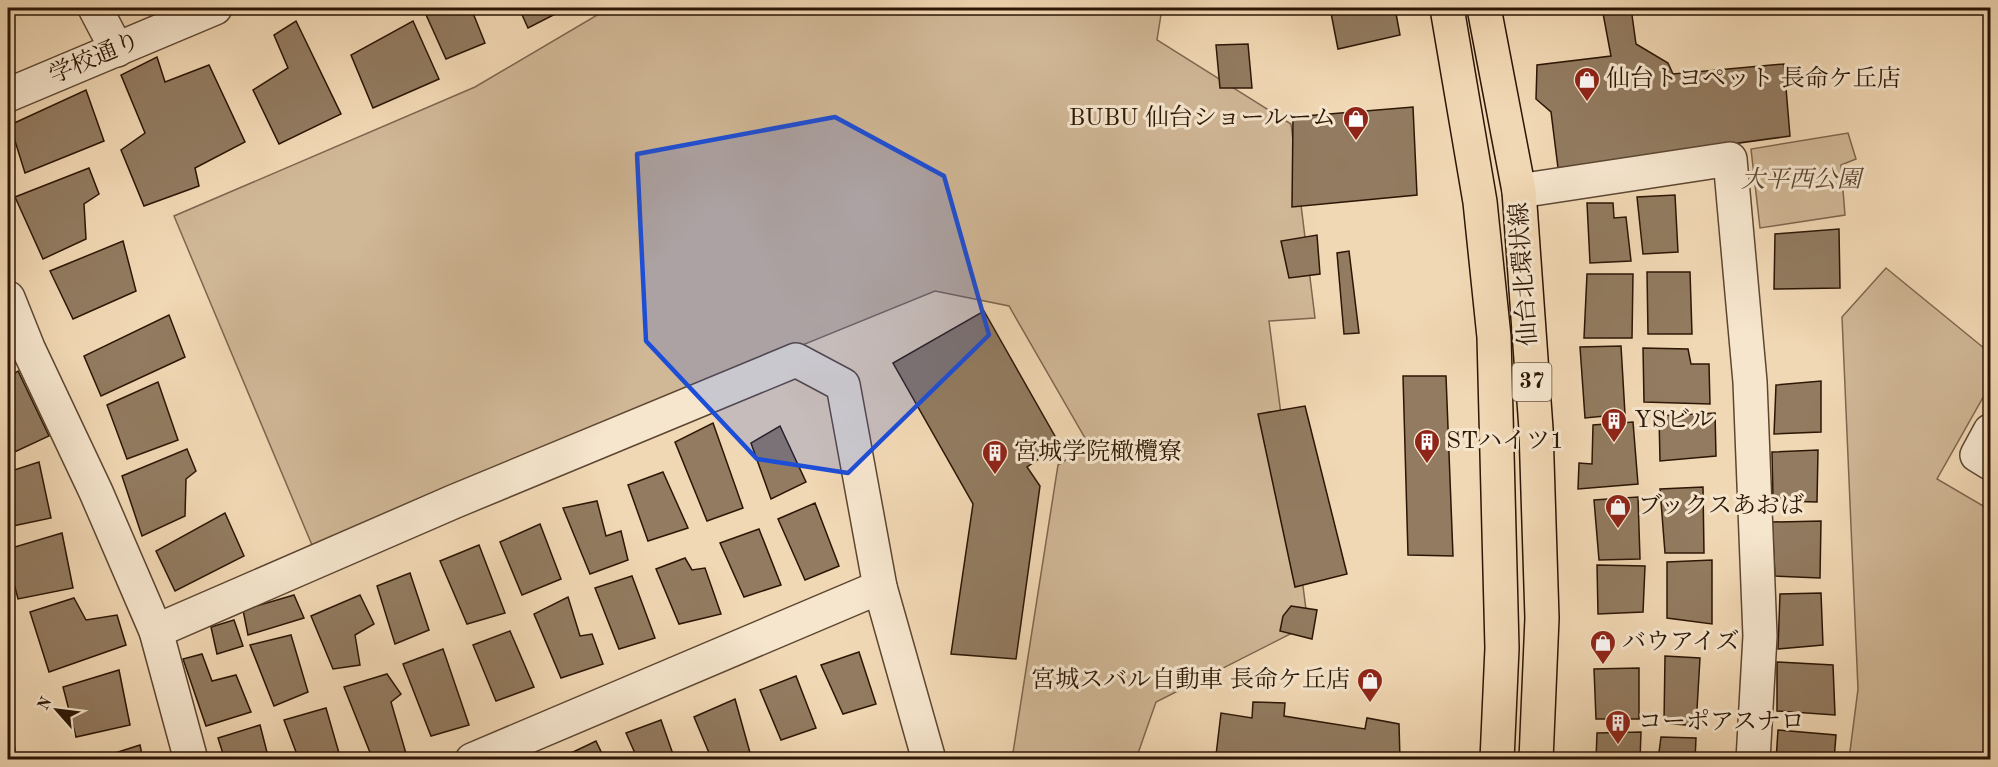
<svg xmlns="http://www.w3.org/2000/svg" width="1998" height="767" viewBox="0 0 1998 767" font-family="'Old Standard TT','Noto Serif JP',serif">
<rect width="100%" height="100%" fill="#f1d8b4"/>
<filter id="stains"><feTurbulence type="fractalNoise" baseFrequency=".00333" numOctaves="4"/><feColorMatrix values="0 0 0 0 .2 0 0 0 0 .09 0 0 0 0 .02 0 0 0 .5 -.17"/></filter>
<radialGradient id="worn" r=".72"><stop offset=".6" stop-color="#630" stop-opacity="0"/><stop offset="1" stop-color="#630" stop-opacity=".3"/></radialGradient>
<g fill="#d0b796" stroke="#7e664e" stroke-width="1.5">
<path d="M609,8H1162L1157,40L1291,124L1315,318L1269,321L1308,625L1156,702L1136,759H1012L1058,465L1089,445L1009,306L935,291L312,545L174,216L475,87Z"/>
<path d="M1848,133L1856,159L1841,165L1845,215L1760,228L1751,149Z"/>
<path d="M1886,268L1990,353V385L1937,479L1990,510V759H1849L1858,689L1842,317Z"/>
</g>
<g fill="#927b60" stroke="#2c1605" stroke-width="1.5">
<path d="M8,8H21L22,9L8,15Z"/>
<path d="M423,8H471L485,43L446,59Z"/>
<path d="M519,8H567L528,28Z"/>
<path d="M1330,8H1395L1400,35L1338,49Z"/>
<path d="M1602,8H1631L1636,44L1668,63L1673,74L1784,64L1790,136L1558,168L1551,112L1536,99L1537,65L1611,56Z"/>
<path d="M1931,8H1951L1950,13Z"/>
<path d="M296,21L341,114L279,144L253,90L288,68L274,35Z"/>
<path d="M413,21L439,79L373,108L351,55Z"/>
<path d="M1248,44L1252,88H1220L1216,45Z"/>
<path d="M157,57L165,82L209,65L245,142L195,168L199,186L144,206L121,150L145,133L121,75Z"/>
<path d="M86,90L104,141L25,173L10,125Z"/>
<path d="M1413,107L1417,195L1292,207L1293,117Z"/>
<path d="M89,168L99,194L84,204L86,239L43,259L15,197Z"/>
<path d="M1675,195L1678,252L1643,254L1637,197Z"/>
<path d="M1587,203H1613L1614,218L1626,217L1631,261L1590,263Z"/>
<path d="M1839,229L1840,288L1774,289L1775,234Z"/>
<path d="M1317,235L1320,274L1289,278L1281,241Z"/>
<path d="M123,241L136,291L73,319L50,271Z"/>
<path d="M1349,251L1359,333L1344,334L1337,253Z"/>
<path d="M1647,272H1690L1692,334H1648Z"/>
<path d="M1587,274H1633L1632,338H1584Z"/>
<path d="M984,311L1060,445L1027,467L1040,486L1016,659L951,654L973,504L893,363Z"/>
<path d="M169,315L185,357L101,396L84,356Z"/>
<path d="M1621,346L1625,414L1585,418L1580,347Z"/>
<path d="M1643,348L1688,349L1691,364H1709L1710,404L1644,402Z"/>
<path d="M18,371L49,436L8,455V378Z"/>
<path d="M1403,376H1446L1453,556L1408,555Z"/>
<path d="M1821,381V432L1774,434L1776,385Z"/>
<path d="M158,382L178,440L127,459L107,405Z"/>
<path d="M1305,406L1347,574L1295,587L1258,414Z"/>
<path d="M1715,413L1716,456L1660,461L1659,416Z"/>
<path d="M1633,422L1638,484L1578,489L1579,463L1592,464L1593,425Z"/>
<path d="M713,423L743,508L707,521L675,442Z"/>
<path d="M780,426L806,482L771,499L751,443Z"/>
<path d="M187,449L196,471L186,479L185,516L142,536L122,476Z"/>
<path d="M1818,450L1817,502L1773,501L1772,452Z"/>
<path d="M39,462L51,518L8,527V472Z"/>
<path d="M663,472L688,528L648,541L628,485Z"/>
<path d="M1703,487L1704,553H1665L1660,489Z"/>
<path d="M1638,497L1640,559L1599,560L1594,500Z"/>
<path d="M597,501L606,536L621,531L628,560L590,574L563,508Z"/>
<path d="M815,503L839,566L805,580L778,519Z"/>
<path d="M225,513L244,556L175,591L156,551Z"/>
<path d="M1821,521L1820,578L1775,576L1772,522Z"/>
<path d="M540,524L561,579L522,595L500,542Z"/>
<path d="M759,529L781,585L744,597L720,543Z"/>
<path d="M62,533L73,588L18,599L8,560V549Z"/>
<path d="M479,545L505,613L467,624L440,561Z"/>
<path d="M685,558L692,570L705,568L721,614L679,624L656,569Z"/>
<path d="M1712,560V624L1667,618V562Z"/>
<path d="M1597,565L1645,566L1643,612L1598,614Z"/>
<path d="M410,573L429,630L395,644L377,586Z"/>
<path d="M632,576L655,638L619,649L595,588Z"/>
<path d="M1821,593L1823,645L1778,649L1780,594Z"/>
<path d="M294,595L304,618L248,635L243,610Z"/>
<path d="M360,595L374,624L355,635L360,665L333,669L311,616Z"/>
<path d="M568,597L580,636L592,634L603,664L561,678L534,614Z"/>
<path d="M74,598L86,620L117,615L126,645L49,672L30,612Z"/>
<path d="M1291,606L1317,610L1312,639L1280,631L1283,616Z"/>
<path d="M234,620L243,646L217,654L211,627Z"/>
<path d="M510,631L534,687L496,701L473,645Z"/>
<path d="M291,635L308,692L274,706L250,645Z"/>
<path d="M443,649L469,725L431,736L403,664Z"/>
<path d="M859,652L876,704L843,714L821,665Z"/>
<path d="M202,654L212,681L236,675L251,712L206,726L183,659Z"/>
<path d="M1665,656L1700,658L1696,726L1664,723Z"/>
<path d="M1777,662L1833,665L1835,715L1777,711Z"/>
<path d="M1639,668V719H1596L1594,669Z"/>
<path d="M119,670L130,725L76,737L63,687Z"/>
<path d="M387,674L401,694L391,702L407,757L397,760H373L344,687Z"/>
<path d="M796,676L816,728L781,740L760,690Z"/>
<path d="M735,699L752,760H712L694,717Z"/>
<path d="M1253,702L1285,703L1284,716L1365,729L1367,718L1399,724L1400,760H1253L1216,755L1221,713L1252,718Z"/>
<path d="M326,708L341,760H299L284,720Z"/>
<path d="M8,713L15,750L8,751Z"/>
<path d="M661,720L675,760H638L626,733Z"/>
<path d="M260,725L269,760H225L218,738Z"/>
<path d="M1778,730L1836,735L1834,760H1776Z"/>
<path d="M1641,732L1640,760H1596L1597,733Z"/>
<path d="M1661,737L1696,738L1695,760H1658Z"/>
<path d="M596,741L605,760H571L569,754Z"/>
<path d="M140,745L143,760H93Z"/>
</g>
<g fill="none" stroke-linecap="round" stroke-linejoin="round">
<defs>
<g id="minor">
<path d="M95,8L117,50"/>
<path d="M1519,191L1730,159L1750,382L1760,636L1753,760"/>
<path d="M8,298L28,348L96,492L156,631L191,760"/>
<path d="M1990,431L1977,455L1990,463"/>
<path d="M156,631L453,502L796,360L843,385L880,587L929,760"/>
<path d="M472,760L880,587"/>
</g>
<path id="tertiary" d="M8,95L215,8"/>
<g id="primary">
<path d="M1447,8L1480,202L1494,337L1502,648L1497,760"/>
<path d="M1484,8L1519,191L1536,429L1542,618L1536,760"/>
</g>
</defs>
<use href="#minor" stroke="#5d4631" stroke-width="36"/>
<use href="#tertiary" stroke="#5d4631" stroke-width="36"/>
<use href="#primary" stroke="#2c1605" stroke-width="36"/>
<use href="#minor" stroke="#f6e6ce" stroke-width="33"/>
<use href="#tertiary" stroke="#f6e6ce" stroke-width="33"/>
<use href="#primary" stroke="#f1d8b4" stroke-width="33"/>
</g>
<path fill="#1d4ed8" fill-opacity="0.2" stroke="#1d4ed8" stroke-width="4.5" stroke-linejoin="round" d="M835,117L944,176L989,335L848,473L757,459L646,341L637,154Z"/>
<defs>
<symbol id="shop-pin" viewBox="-11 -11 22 30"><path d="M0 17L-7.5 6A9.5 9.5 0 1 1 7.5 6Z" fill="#8f2418" stroke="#f6e6ce"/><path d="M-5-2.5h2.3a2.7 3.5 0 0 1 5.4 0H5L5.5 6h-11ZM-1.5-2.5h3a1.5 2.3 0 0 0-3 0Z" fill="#fff"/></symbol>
<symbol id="building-pin" viewBox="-11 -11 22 30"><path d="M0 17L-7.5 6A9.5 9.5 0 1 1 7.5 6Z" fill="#8f2418" stroke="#f6e6ce"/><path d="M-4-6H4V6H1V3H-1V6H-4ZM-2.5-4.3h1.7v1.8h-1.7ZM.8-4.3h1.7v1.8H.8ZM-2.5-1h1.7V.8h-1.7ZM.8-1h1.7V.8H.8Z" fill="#fff"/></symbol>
</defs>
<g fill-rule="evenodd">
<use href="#shop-pin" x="1572" y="65" width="30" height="40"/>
<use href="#shop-pin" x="1341" y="104" width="30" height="40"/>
<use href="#building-pin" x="1599" y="406" width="30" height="40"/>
<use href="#building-pin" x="1412" y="427" width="30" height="40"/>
<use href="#building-pin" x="980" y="438" width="30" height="40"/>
<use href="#shop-pin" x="1603" y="492" width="30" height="40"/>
<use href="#shop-pin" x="1588" y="628" width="30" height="40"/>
<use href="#shop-pin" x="1355" y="666" width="30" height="40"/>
<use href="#building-pin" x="1603" y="708" width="30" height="40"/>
</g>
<g text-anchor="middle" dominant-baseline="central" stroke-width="6" stroke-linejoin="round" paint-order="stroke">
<rect fill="#f6e6ce" stroke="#695441" stroke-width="1.5" x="1512.5" y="363" width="39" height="38" rx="4.5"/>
<g font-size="22" font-weight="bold" fill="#2c1605">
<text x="1532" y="382">37</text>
</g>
<g font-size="24" fill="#2c1605" stroke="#f6e6ce">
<text transform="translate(95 59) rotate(-23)">学校通り</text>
<text transform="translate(1525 274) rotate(-94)">仙台北環状線</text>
</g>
<g font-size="24" fill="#2c1605" stroke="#f6e6ce" text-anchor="start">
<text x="1606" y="80">仙台トヨペット 長命ケ丘店</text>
<text x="1336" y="119" text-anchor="end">BUBU 仙台ショールーム</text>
<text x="1634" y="421">YSビル</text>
<text x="1446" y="442">STハイツ1</text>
<text x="1014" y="453">宮城学院橄欖寮</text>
<text x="1638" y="507">ブックスあおば</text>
<text x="1622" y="643">バウアイズ</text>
<text x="1350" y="681" text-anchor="end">宮城スバル自動車 長命ケ丘店</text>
<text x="1638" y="723">コーポアスナロ</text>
</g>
<g font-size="24" font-style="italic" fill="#5d4630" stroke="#f6e6ce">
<text x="1801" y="181">大平西公園</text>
</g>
</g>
<rect width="1998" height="767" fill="none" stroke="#f1d8b4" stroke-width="30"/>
<rect x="9" y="9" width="1980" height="749" fill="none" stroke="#2c1605" stroke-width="3"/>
<rect x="15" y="15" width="1968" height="737" fill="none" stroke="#2c1605" stroke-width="1.5"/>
<g transform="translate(57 710) rotate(298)" stroke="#f6e6ce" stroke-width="4.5" paint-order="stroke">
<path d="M0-4.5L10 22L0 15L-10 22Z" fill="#2c1605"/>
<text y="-9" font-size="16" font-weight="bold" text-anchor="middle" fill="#2c1605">N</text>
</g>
<rect width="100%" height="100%" filter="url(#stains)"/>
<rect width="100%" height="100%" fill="url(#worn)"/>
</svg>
